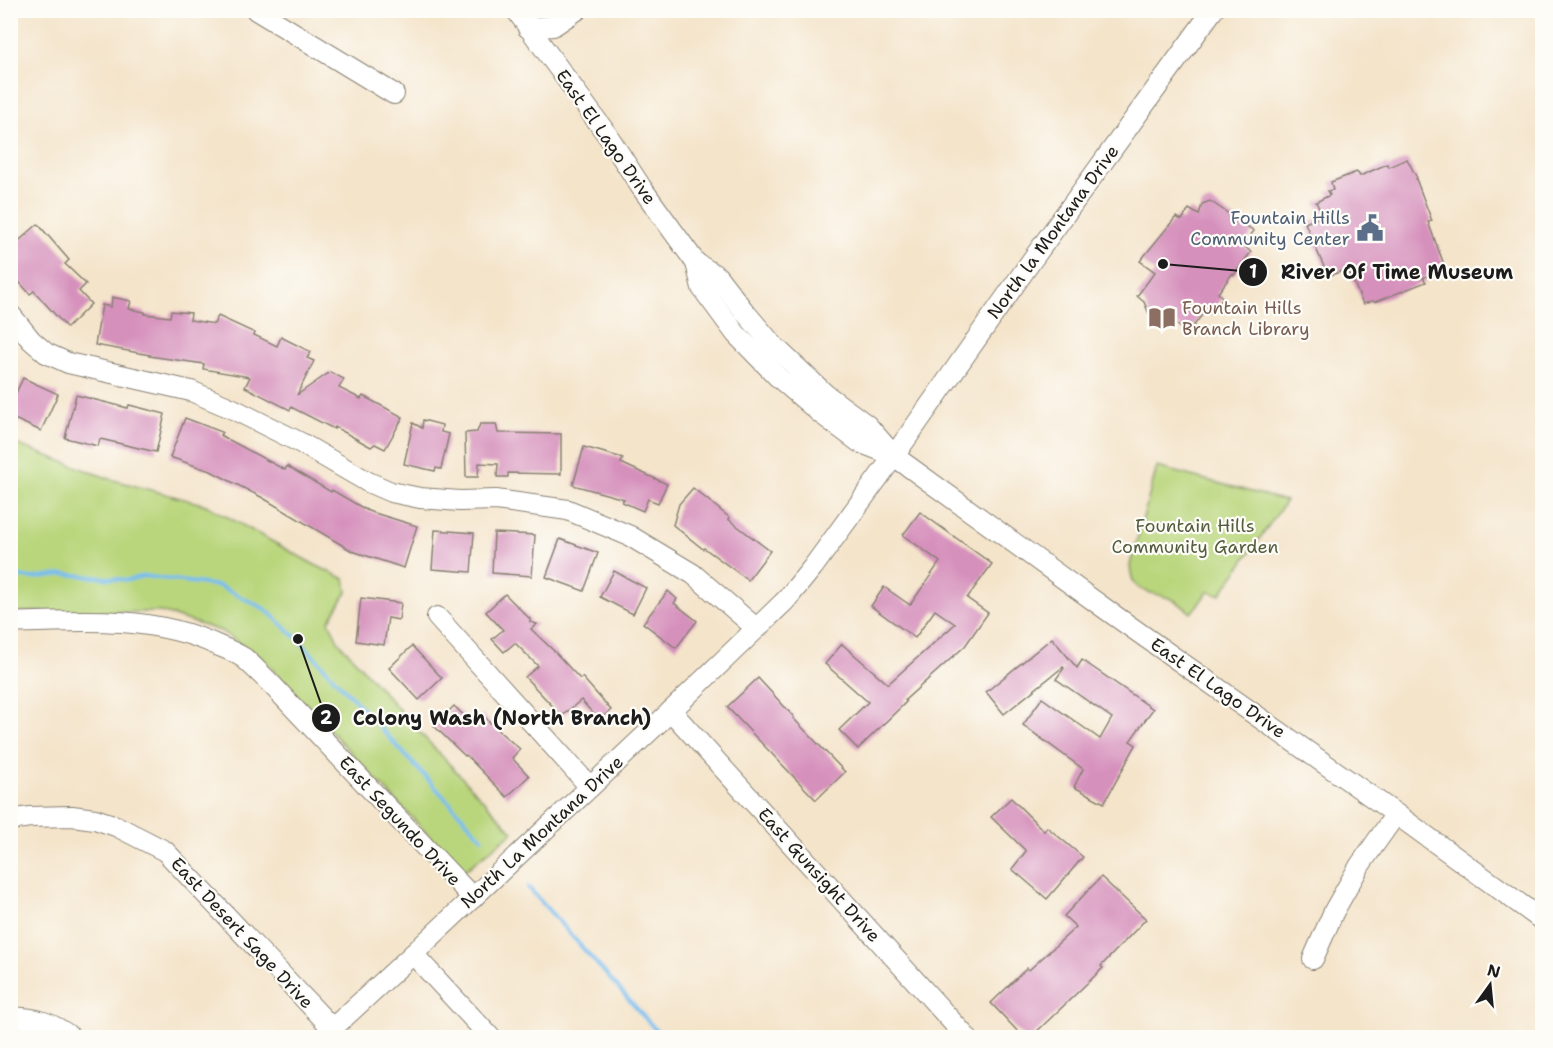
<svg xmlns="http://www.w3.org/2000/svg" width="1553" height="1048" viewBox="0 0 1553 1048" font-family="'Shantell Sans',sans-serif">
<rect width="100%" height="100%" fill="#fdfcf7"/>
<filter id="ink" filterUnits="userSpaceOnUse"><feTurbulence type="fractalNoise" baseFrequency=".0167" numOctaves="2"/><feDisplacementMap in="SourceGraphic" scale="12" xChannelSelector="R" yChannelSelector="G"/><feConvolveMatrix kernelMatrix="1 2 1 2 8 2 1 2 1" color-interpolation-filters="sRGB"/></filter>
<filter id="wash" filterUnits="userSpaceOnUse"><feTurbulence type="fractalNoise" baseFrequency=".008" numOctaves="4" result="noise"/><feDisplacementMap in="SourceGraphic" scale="24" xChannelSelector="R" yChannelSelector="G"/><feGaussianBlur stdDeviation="1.35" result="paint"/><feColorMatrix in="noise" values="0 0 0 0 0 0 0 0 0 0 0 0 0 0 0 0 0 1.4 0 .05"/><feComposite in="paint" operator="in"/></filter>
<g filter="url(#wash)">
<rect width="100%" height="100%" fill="#f4e4ca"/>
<g fill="#b9d67c" stroke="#6a794c" stroke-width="1.5">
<path d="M10,442L110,479L206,505L315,565L345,579L347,592L329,621L338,641L410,722L513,832L463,872L261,657L221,631L161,612H11Z"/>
<path d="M1157,467L1286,501L1220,595L1208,592L1191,613C1186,609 1181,604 1175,601C1155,589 1131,599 1130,565Z"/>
</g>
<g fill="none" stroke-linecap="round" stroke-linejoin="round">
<g stroke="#79bef0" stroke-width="4">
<path d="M10,576L33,578L64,574L128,580L144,576L219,586L265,609L298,639L482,838"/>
<path d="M528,887L663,1038"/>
</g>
</g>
<g id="blocks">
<g fill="#d690bc">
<path d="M1407,159L1417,178L1416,179L1432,221L1428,222L1445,267L1423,278L1426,282L1375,302L1373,301L1363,304L1348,269L1328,276L1305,223L1323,216L1316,202L1330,195L1327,191L1333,190L1331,182L1357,172L1360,176L1387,164L1389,167Z"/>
<path d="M1210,201L1254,231L1243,245L1251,252L1234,275L1232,274L1218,293L1223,298L1210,314L1205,311L1188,333L1176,324L1160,330L1159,327L1155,328L1144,302L1137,296L1155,272L1140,261L1176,217L1182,220L1189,209L1199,215L1202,204Z"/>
<path d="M38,224L69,260L65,264L86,284L79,291L91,304L67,328L34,291L30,294L10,272V260L15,256L12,247Z"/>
<path d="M112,297L131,301L129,309L145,312V314L170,317L171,311L191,313L190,320L214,324L218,316L255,333L254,335L277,346L281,337L311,352L307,358L314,361L297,395L330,372L344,379L339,388L361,399L363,396L403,417L385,449L375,444L371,447L335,427L334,429L291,407L290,410L245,387L250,377L203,369L204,364L149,356L150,355L95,345L102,305L111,307Z"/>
<path d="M23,378L58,394L41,431L10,417V406Z"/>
<path d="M76,395L128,408L129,405L165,414L156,452L100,439L98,446L65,438Z"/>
<path d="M185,418L222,432L220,435L285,470L287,466L331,492L332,490L368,511L417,526L404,568L352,551L263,498L207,469V470L170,457Z"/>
<path d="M423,420L442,425L441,432L449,434L441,469L436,468L435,471L404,464L413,423L422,428Z"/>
<path d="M480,424H496L498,433L561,434V474L508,473V477H497L498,464L479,463L478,477H466L465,433L477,432Z"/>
<path d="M584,447L623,458L621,463L667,484L658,503L648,499L643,511L622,502L624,499L573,485Z"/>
<path d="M693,488L730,518L728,519L770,551L748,580L704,548L703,549L673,525L679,504Z"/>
<path d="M920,512L992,564L967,598L988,613L965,646L905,700L906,702L858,749L839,730L868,702L825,664L842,644L888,684L955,624L935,610L915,638L871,606L884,587L910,605L940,562L903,535Z"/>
<path d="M435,530L474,533L471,572L432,569Z"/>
<path d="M494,533L535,535L532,576L492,573Z"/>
<path d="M560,539L598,553L584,591L546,577Z"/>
<path d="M614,571L646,588L633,614L600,597Z"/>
<path d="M668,591L677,599L674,603L697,621L676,648L643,623Z"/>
<path d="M505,594L530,619V622L537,624L531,629L554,651L580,679L582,677L611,710L599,720L581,700L562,716L525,677L538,666L515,643L504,652L492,639L503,630L486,612Z"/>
<path d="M361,598L401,603L399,620L388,618L384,645L356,641Z"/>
<path d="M1052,638L1077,668L1082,660L1153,709L1130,741L1136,745L1104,803L1074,787L1083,769L1023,725L1042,698L1100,739L1112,718L1056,679L1064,668L1063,667L1004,714L986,692Z"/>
<path d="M412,646L442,678L419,700L389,668Z"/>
<path d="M758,678L794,717L793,718L845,772L816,800L727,707Z"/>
<path d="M454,706L473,724L482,714L494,727L520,749L512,758L529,776L507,797L466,755L465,756L434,726Z"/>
<path d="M1011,798L1044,831L1047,827L1083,857L1047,899L1012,869L1026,851L991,817Z"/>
<path d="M1101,877L1146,919L1101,966L1103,968L1030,1038H1024L991,1003L1027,968L1029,970L1076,927L1064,916Z"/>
</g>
</g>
</g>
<g filter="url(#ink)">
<use href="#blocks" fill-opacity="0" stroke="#888073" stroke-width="1.5"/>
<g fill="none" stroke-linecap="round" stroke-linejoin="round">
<defs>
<g id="minor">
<path d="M256,10L394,94"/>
<path d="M516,10L608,136L641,187L696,263L702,288L736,334L778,377L820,413L859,442L892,455"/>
<path d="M528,28L553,26L577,10"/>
<path d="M696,263L717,276L744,311L772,344L825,394L867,425L894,456L1111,613L1396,814L1542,920"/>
<path d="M10,314L31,340L46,353L68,363L191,391L233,409L301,443L368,482L391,492L420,498L460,501L496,500L568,510L630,536L693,574L756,628"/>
<path d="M437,617L590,787"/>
<path d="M10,623C80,620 155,615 219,646C227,649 236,653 244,658C254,667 264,677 274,687L473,898"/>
<path d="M671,711L967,1038"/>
<path d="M10,820L30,817L72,816L95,819L116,826L165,851L332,1028"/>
<path d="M413,954L491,1038"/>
<path d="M1313,959L1334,911L1360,865L1396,814"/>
<path d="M10,1017C36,1018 52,1022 72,1038"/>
<path d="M322,1038L413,954L671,711L786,600L813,567L894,456L1032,260L1213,10"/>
</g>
</defs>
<use href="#minor" stroke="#888073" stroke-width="22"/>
<use href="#minor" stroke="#fff" stroke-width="20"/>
</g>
</g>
<defs>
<symbol id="civic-bare" viewBox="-9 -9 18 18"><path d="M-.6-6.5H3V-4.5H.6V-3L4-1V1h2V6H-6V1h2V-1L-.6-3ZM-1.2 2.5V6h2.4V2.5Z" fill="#5c6f8a" stroke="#fdfcf7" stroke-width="2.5" paint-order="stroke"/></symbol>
<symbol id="library-bare" viewBox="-9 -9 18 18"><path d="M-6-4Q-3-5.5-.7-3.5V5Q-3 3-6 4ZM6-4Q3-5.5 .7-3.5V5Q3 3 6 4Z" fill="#8d6e63" stroke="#fdfcf7" stroke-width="2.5" paint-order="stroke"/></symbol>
</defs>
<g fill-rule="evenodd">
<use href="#civic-bare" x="1351" y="209" width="38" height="38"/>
<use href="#library-bare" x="1143" y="299" width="38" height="38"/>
</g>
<g text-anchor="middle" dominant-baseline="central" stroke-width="4.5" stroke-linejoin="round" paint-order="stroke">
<g font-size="18" fill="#1c1c1c" stroke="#fdfcf7">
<text transform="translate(606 137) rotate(55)">East El Lago Drive</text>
<text transform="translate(1053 232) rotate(-54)">North la Montana Drive</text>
<text transform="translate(1218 688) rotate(35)">East El Lago Drive</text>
<text transform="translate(400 821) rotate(47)">East Segundo Drive</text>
<text transform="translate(542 832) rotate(-43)">North La Montana Drive</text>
<text transform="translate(819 875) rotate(48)">East Gunsight Drive</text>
<text transform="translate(242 933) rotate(47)">East Desert Sage Drive</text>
</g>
<g font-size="18" fill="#4e5e75" stroke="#fdfcf7" text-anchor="end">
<text x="1350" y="218">Fountain Hills<tspan x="1350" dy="21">Community Center</tspan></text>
</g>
<g font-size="18" fill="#785e54" stroke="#fdfcf7" text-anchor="start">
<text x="1182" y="308">Fountain Hills<tspan x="1182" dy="21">Branch Library</tspan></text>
</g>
<g font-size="18" fill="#535d3e" stroke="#fdfcf7">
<text x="1195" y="526">Fountain Hills<tspan x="1195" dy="21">Community Garden</tspan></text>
</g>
</g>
<path fill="none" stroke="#1c1c1c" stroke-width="2" d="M1163 264L1253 272M298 639L326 718"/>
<g fill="#1c1c1c" stroke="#fdfcf7" stroke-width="2">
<circle cx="1163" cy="264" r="6"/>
<circle cx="298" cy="639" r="6"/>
<circle cx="1253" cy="272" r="15"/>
<circle cx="326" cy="718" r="15"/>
</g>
<g font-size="18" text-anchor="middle" font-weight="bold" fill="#fff">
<text x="1253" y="278">1</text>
<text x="326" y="724">2</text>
</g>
<g font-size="20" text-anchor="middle" font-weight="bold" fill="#1c1c1c" stroke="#fdfcf7" stroke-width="4.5" stroke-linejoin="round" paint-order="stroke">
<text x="1397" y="279">River Of Time Museum</text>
<text x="502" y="725">Colony Wash (North Branch)</text>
</g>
<rect width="1553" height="1048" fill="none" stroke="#fdfcf7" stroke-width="36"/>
<g transform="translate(1490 985) rotate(15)" stroke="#fdfcf7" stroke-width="4.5" paint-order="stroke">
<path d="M0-4.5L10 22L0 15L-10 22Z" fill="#1c1c1c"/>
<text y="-9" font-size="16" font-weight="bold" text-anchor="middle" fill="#1c1c1c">N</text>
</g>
</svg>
